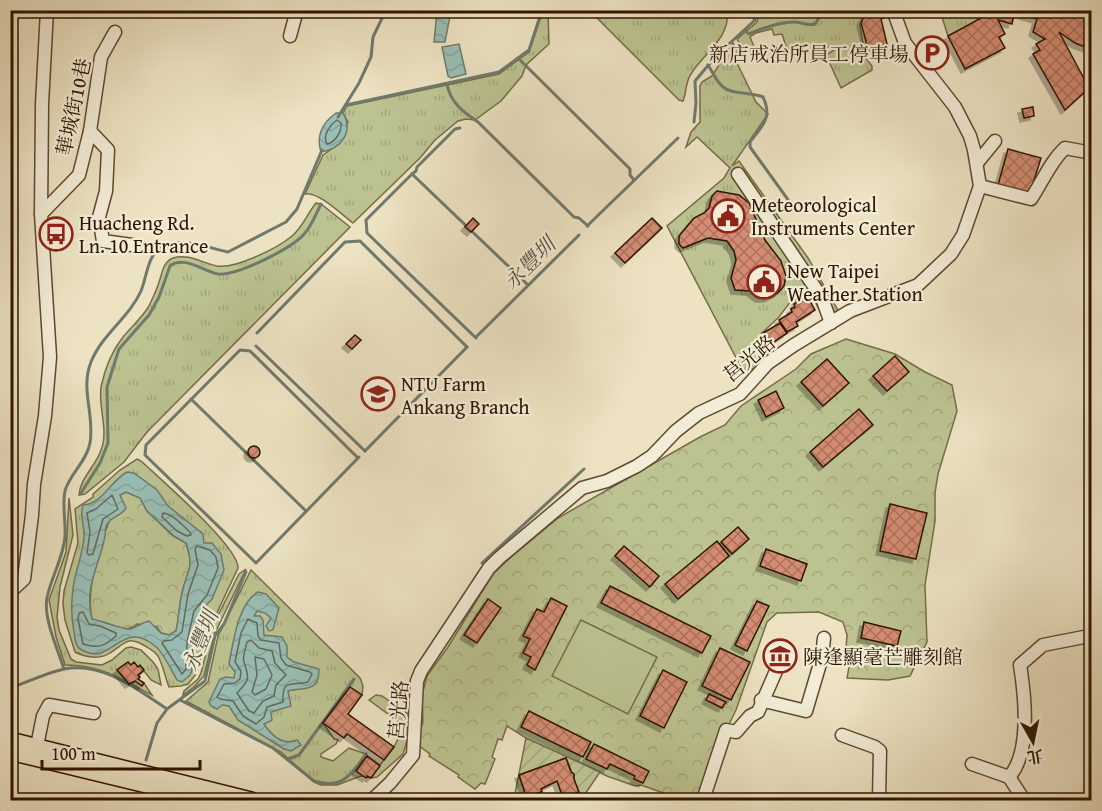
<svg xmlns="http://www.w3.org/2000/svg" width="1102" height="811" viewBox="0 0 1102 811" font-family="'Gentium Book Plus','Noto Serif TC',serif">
<defs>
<pattern id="grass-tufts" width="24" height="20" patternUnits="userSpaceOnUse" patternTransform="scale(1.5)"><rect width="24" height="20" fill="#bcc391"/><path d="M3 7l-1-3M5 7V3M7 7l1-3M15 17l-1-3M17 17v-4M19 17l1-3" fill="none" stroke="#a2a77b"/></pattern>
<pattern id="forest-crowns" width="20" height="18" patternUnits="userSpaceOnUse" patternTransform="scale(1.5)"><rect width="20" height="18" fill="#bcc391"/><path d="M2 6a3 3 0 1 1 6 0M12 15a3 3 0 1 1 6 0" fill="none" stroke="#a2a77b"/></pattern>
<pattern id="garden-furrows" width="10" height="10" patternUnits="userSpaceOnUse" patternTransform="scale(1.5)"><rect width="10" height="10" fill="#bcc391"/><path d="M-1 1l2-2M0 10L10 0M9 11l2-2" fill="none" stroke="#a2a77b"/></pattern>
<pattern id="water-waves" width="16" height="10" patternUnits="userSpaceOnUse" patternTransform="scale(1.5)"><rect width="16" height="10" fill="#99beb5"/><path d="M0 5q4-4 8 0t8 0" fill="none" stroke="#84a29a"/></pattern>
<pattern id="building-cross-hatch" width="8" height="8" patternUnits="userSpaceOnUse" patternTransform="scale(1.5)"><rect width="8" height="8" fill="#d48c72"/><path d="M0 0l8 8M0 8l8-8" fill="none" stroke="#ac715b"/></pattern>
<filter id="shadow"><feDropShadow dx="-4" dy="4" stdDeviation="0" flood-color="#0004"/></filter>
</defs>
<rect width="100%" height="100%" fill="#ede3c3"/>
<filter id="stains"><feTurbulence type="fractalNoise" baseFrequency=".00333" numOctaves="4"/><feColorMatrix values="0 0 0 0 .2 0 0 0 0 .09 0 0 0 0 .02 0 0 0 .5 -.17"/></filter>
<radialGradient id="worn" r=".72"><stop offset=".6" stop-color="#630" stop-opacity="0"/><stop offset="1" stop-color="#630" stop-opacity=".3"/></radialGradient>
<g fill="url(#grass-tufts)" stroke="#766c48" stroke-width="1.5">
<path d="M543,11H548L549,44L526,65L522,76L501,101L475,120L466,119L458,121L435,140L420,158L353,223C342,215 318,191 305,194L323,155L340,143L348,122L343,113L347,106L499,74L529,52Z"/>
<path d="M590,11H727C731,37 704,53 691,74C685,82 687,92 683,101L679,100Z"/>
<path d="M754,11H867L860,25L865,57L872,66V70L841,88L826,55L834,50L831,46L800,55L798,47L787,49L782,34L774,35L772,29L756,33L750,37L755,49L745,53L737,39L757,22L758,17Z"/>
<path d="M940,11H968L985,16L948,36Z"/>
<path d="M733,43L739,55L735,59L756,102L768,114L732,166L739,161L808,258L839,312L824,319L809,290L794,297L779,317L761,334L775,354C764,362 757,372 742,369L667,226L724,178L730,168L697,137L686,147L691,132L700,122V86L702,82L712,76Z"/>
<path d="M316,203L321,204L350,227L147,432L124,462L85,494L79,495C80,478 96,466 101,450C109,430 98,408 101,387C105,368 111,352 123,337C132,326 142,318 149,306C152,299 156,292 158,285C162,276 162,262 173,258C188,253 202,263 217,266C235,269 278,248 292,236C303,227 307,214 316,203Z"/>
<path d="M137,459L141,461C159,478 239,547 238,568L206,636L197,673L188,684L181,686L169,687C165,677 163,665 158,656C155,651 151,650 147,647C127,635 127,642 110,653C100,660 85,657 75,652L65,620L63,604L64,591L78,543L75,509L93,497V494L120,470Z"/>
<path d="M69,498L73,535L60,587L57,617L59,630L71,659L76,662L102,665L112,660L126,648L131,647L141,650L153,662L158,669L161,685L151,680L144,671L139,675L138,679L144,683L152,695C118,678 105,666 65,665L56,637L49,600L66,552Z"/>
<path d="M246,569L214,635L204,676L194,687L183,695L184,691L198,679L201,673L213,625L239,574Z"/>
<path d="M251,570L360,678L363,686L362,695L350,687L323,723L334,739L338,740L336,744L321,754V757L333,761L349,748L363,753L380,765L394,747L404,726L369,700L376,695L382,696L411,716L410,731L403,754L377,777L371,778L361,776L337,785H321L314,782L281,752L186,701L208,682L218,636Z"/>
</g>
<g fill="url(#forest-crowns)" stroke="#766c48" stroke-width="1.5">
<path d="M846,339L895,354L925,372L952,385L957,411L938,474L935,493V521L925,585L927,642L910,676L888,680L847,678L852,650L846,649L847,635L843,622L819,612L777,613L767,622L736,710L716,751L696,800H671L672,796L641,785L635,786L607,776L526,738L507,726L502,740L498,739L492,757L495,759L485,784L481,783L475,789L458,777L459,775L429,756L430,754L419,746H415L423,722L422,695L427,676L448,647L493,574L510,558L558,518L700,437L725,425L741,406L796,369L811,354Z"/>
<path d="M126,492L140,498L147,511L173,536L186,543C195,571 188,568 182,593C179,606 179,619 176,631L169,635L161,633L157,627L137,624C123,636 110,621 92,620C84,583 105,529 120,495Z"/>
</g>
<path fill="#bcc391" stroke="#766c48" stroke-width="1.5" d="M581,620L657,657L628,714L552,676Z"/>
<path fill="url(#garden-furrows)" stroke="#766c48" stroke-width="1.5" d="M526,738L600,772L581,800H563V798L578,792C574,780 572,770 566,758L519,775L526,796L534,794L535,800L514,799Z"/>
<g fill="url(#water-waves)" stroke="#6f7a6d" stroke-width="1.5" fill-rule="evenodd">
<path d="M437,11H451L445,42H434Z"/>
<path d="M459,44L466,74L451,78L448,76L442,47Z"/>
<path d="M336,113H343C354,132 341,149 321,152C316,136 322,123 336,113Z"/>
<path d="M127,472L134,473L157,490L168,506L203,534L204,543H212L221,554L224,570L212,599L199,613L193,643L192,670L190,675L182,682L177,680C171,670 164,653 155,646C120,617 112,669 80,649C75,646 75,638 74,632C71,616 71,598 74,582C77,567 83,552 84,537C85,524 79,518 83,505C103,504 110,481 127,472ZM126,492L140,498L147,511L174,536L186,543C195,569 187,569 182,593C179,605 179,618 176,631L169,635L161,633L149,621C139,623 138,627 131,629C127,631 100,620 92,619C84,586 99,567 105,536C106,532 104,527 108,523C113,516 121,516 126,508L120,495Z"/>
<path d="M258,592L266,594L279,608L273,630L269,631L266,626L271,618L265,613L257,611L254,616H260L263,620L264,635L282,637L287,646V657L294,662L319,669C319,693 304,687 288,691L291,706L271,712L272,720L264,724C272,736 283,746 297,740L301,745L291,751L284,749L238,720L229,706L222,705L217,709L211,706L209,702L220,679L226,677L234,678L235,672L229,664C233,643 238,603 258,592Z"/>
</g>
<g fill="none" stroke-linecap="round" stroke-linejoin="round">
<g stroke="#64695a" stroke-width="1.5">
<path d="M337,120L341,123C342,131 336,142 327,144C322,136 330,125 337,120Z"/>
<path d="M112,495L118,509L103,519L93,554L89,555L87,553L90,532L87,513L96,509Z"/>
<path d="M163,513C173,514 182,525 190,532L191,535L187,536L177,531L162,517Z"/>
<path d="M197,546L210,550L216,557L218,568L207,595L194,611L187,642L186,669L182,674L162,643L164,641L172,640L182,632L188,594L198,565L195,549Z"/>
<path d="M83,612L89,624L100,626L116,633V636C105,646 98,649 83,644L78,619L79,613Z"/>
<path d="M248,619L257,623L258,636L261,640L279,643L281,658L286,665L310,672L312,674L308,682C290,686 282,679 283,702L267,707L264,717L256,724L243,716L233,701L220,699L217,697L224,684L235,683L240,679L241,671L235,662L241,633Z"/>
<path d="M251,640L259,648L272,651L275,663L286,675L276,685L274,696L263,701L254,713L249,711L237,693C249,680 250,680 244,662C242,657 246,647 247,642Z"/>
<path d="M255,657L264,659L272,675L266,689L255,695L252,692L257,675Z"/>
</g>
<g stroke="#6f7a6d" stroke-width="3">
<path d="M745,30L749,34C763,28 781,21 796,22C803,23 808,26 815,24L824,10"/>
<path d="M518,58L630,169V175L634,180"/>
<path d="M708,65C712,71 716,80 721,85C729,95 751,92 763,97C773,118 762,126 750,142V147L794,208"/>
<path d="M447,84C450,102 463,112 478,122L574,217L579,218L588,226"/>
<path d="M346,105L499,72L529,50L542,10"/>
<path d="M338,117L359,83L371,57L373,37L386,10"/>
<path d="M694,122L696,103L695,81L716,56L755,20L749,10"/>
<path d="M412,174L416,171L417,167L455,129L460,128"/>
<path d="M587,226L678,138"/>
<path d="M257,333L345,242L360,241L467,347"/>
<path d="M476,337L579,235"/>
<path d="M476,338L367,233L366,220L412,174L528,285"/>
<path d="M256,346L365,451"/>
<path d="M191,399L306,511"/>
<path d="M365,451L467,347"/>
<path d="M358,458L250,351L240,350L146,445L145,455L256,563L358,458L359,457"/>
<path d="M81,493L100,463L108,443L107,387L119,349L149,315L159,297L170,266C184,255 203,271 218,274C237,276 293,248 305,233C312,225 316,214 321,204"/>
<path d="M482,563L584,469"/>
<path d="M64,669C58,650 43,618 47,598C51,577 63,559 65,537C66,522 62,505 65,491C69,475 87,461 90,443C95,416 80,389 91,362C102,334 129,318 141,291C147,277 147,255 162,247C181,236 208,248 228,252L286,222L297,209L322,150"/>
<path d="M10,688C28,682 46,673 64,669C102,661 138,690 167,709"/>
<path d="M180,700L273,748L314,781C342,790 352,774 366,754"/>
<path d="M288,759L299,755L354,679"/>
<path d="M146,760L157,723L167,709L205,681L215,636L224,624L246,572"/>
</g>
</g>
<g fill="url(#building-cross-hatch)" stroke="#2f1400" stroke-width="1.5" filter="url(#shadow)">
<path d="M867,10H883L884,18L881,19L887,44L868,49L861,23Z"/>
<path d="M968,10H1015L1012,24L998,20L1005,34L999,37L1005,48L965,69L948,36L985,16Z"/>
<path d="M1024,10H1092V50L1075,43L1059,32L1089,88L1065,110L1033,54L1040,50L1036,44L1045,39L1033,32L1037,19L1023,15Z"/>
<path d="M1033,107L1034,116L1024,118L1022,109Z"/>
<path d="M1008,149L1041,158L1030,193L998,185Z"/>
<path d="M717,191L739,195L749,203L765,240L781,261L786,276L784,286L778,293L768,298H759L750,291L735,290L731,278L736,260L734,251L727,241L708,238L683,248L679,244V236L694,218L704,213L709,208L712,196Z"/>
<path d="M473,218L479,224L471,232L465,227Z"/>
<path d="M652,218L662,228L625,263L615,253Z"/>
<path d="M806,294L815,310L796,322L798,326L787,332L779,320L792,312L791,309L795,307L794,304L797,302L796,300Z"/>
<path d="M780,323L787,333L771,344L763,333Z"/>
<path d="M355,335L361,340L352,349L346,344Z"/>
<path d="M895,356L909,372L887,391L873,376Z"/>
<path d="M827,359L849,383L823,406L801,382Z"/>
<path d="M776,391L784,408L766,417L758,400Z"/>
<path d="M859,409L873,425L823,467L810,452Z"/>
<circle cx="254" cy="452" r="6"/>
<path d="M890,504L927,513L916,559L880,551Z"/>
<path d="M738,527L749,539L732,554L721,542Z"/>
<path d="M717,541L729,556L678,599L665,584Z"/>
<path d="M624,546L659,576L650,587L615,556Z"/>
<path d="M766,549L807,564L801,581L760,566Z"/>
<path d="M610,586L711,636L702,653L601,603Z"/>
<path d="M551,598L567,606L535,670L527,665L531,657L523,653L530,639L523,636L537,609L544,612Z"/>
<path d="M488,599L501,608L477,643L464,635Z"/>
<path d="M757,601L769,606L747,651L735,645Z"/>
<path d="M864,622L901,631L897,646L861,638Z"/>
<path d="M720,648L750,662L731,700L702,686Z"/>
<path d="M128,662L131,665L134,662L138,667L140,665L144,670L138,675L140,677L138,679L144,683L142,686L135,681L129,684L117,670Z"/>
<path d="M663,670L687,682L664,728L640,716Z"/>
<path d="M350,687L362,695L348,714L394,747L384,760L347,734L344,738L323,723Z"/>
<path d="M709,694L726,702L722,708L706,700Z"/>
<path d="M529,711L591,742L583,757L521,727Z"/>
<path d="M594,744L649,771L643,783L634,779L635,776L610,764L607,769L586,759Z"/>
<path d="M367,756L380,766L371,778L367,776L366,778L356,771Z"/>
<path d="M566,758L571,772L574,774V779L579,792L563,798L557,781L541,789L542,792L526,796L519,775Z"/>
</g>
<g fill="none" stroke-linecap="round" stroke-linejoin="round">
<defs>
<g id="minor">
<path d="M290,36L297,10"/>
<path d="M90,131L108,150L106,191L99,217L103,241L139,246"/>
<path d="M977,163L995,141"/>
<path d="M738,174L822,298L831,323"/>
<path d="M980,186L1031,199C1043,181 1050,162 1065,148L1092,153"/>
<path d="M41,214L79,175L90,131L101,57L115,32"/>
<path d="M10,592L24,579L32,515L34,484L45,416L50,357L41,214L42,104L47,10"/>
<path d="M761,700L806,711L822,657L824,638"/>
<path d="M842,735L875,747L880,751L879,800"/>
<path d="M37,746L43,716L49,705L94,713"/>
<path d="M972,764L1009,777"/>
<path d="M1009,777C1031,753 1025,696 1020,665L1043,645L1089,636"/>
<path d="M1009,777L1024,800"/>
<path d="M372,800L390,783L413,755L417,681L421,671L489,568L499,558L582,488L607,481L637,466L652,456L676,431L699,413L740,394L768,363L794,345L850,311L918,285L951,254L963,235L980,186L974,150L970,136L955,107L905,43L893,10"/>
<path d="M703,800L726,730L736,732L750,716L758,712L776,671"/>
</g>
<g id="major">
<path d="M10,740L251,800"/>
<path d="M10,752L200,798"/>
</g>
</defs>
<use href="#minor" stroke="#5e4831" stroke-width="15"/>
<use href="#major" stroke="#2f1400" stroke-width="18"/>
<use href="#minor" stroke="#f3edd8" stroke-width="12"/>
<use href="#major" stroke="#ede3c3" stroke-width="15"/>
</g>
<defs>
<symbol id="parking-ring" viewBox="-11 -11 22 22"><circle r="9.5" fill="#f3edd8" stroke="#8f2418" stroke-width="1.5"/><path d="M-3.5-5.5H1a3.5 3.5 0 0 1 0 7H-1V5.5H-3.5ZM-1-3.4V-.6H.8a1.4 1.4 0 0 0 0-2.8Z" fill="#8f2418"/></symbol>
<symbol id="civic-ring" viewBox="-11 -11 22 22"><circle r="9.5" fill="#f3edd8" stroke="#8f2418" stroke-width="1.5"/><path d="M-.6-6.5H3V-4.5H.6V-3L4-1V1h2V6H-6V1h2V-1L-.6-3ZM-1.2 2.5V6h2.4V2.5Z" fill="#8f2418"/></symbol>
<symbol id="bus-ring" viewBox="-11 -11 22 22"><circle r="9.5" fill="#f3edd8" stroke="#8f2418" stroke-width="1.5"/><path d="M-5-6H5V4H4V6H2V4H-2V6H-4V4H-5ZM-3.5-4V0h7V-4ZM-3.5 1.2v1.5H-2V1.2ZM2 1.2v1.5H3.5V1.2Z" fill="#8f2418"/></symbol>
<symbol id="university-ring" viewBox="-11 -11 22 22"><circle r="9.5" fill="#f3edd8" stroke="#8f2418" stroke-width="1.5"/><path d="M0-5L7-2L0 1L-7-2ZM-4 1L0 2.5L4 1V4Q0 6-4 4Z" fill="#8f2418"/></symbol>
<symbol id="museum-ring" viewBox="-11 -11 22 22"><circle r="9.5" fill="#f3edd8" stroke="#8f2418" stroke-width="1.5"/><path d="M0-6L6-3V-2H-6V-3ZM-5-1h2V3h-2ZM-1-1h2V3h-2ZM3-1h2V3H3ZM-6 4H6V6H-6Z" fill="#8f2418"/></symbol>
</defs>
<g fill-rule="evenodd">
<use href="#parking-ring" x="913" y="34" width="38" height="38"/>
<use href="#civic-ring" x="709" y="197" width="38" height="38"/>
<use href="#bus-ring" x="37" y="215" width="38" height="38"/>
<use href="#civic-ring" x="745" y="263" width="38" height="38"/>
<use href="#university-ring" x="359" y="375" width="38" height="38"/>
<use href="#museum-ring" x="761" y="637" width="38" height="38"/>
</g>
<g text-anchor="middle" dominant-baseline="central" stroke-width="4.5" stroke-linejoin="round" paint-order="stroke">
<g font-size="20" fill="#2f1400" stroke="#f3edd8" text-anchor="start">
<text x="909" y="53" text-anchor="end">新店戒治所員工停車場</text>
<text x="751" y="204">Meteorological<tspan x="751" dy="23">Instruments Center</tspan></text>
<text x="79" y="222">Huacheng Rd.<tspan x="79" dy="23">Ln. 10 Entrance</tspan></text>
<text x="787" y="270">New Taipei<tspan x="787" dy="23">Weather Station</tspan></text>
<text x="401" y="383">NTU Farm<tspan x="401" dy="23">Ankang Branch</tspan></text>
<text x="803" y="656">陳逢顯毫芒雕刻館</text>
</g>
<g font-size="20" fill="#2f1400" stroke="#f3edd8">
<text transform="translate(73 107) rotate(-78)">華城街10巷</text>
<text transform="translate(749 358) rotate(-40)">莒光路</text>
<text transform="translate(398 710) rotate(-85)">莒光路</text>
</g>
<g font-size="21" font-style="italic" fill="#54503f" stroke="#f3edd8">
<text transform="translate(529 263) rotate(-45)">永豐圳</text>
<text transform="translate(200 641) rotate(-69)">永豐圳</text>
</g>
</g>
<rect width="1102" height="811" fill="none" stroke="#ede3c3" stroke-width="36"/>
<rect x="12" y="12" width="1078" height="787" fill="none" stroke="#2f1400" stroke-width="3"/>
<rect x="18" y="18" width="1066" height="775" fill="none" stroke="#2f1400" stroke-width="1.5"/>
<g transform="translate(1033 742) rotate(171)" stroke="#f3edd8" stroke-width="4.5" paint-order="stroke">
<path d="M0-4.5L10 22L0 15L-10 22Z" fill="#2f1400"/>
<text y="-9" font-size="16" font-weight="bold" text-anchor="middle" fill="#2f1400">北</text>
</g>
<path d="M42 760v9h158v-9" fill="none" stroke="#2f1400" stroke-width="3"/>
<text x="51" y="760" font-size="18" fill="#2f1400" stroke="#f3edd8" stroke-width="4.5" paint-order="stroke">100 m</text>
<rect width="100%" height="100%" filter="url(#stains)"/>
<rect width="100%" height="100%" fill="url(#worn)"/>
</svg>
